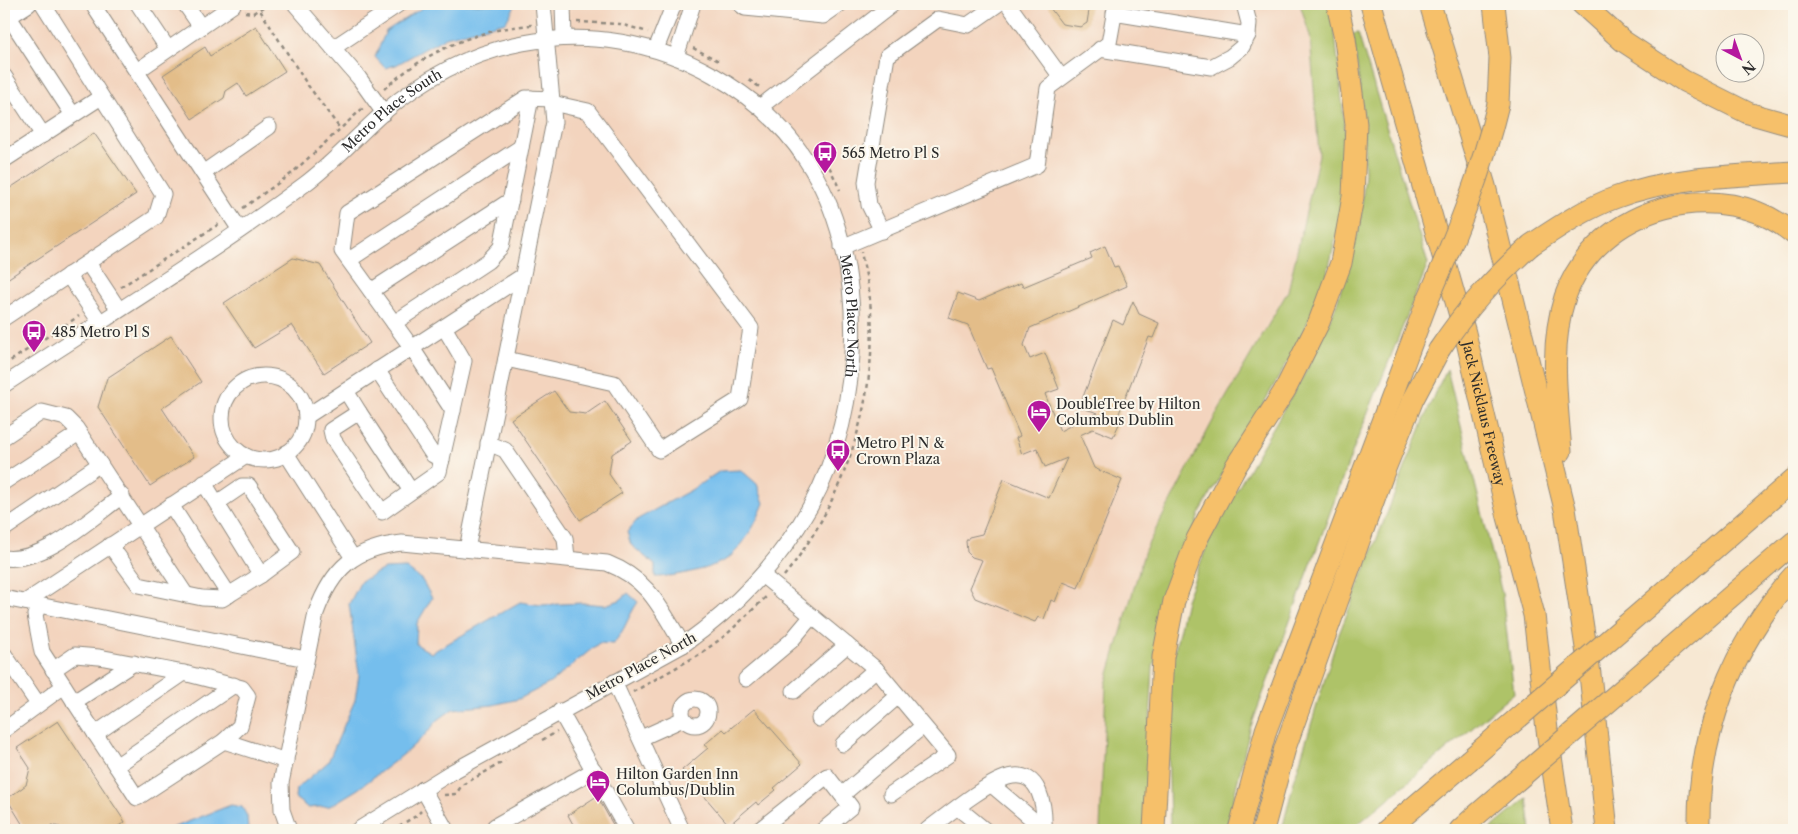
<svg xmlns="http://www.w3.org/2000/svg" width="1798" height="834" viewBox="0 0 1798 834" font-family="'Libre Caslon Text',serif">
<rect width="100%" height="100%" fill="#fbf7ec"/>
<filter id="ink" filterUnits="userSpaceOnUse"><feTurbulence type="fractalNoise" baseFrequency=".02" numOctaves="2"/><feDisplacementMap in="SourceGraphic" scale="10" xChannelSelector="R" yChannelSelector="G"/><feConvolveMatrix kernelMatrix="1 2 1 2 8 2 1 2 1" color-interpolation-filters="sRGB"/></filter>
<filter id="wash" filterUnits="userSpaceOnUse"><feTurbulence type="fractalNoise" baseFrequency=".0096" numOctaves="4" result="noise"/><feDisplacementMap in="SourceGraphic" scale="20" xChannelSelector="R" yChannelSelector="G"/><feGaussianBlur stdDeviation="1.12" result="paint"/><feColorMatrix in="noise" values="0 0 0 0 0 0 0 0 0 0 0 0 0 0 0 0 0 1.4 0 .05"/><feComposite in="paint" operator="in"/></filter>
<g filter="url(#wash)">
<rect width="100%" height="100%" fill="#f7e8d3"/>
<path fill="#f3d4be" d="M5,4H1300L1310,36L1319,155L1288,291L1217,413L1145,550L1106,684L1100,830H4Z"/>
<g fill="#aec367" stroke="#6c7749">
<path d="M1300,4H1329L1334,23L1347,151L1343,208L1324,287L1294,351L1199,514L1153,667L1144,830H1100L1106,684L1145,550L1217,413L1288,291L1319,155L1310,36Z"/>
<path d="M1358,33L1428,264L1355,445L1250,729L1226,830H1170L1167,687L1186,600L1213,531L1306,371L1336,306L1360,226L1365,173L1363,112L1353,34Z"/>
<path d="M1447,369L1502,594L1514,693L1351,830H1282L1294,781L1337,639L1434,395Z"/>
<path d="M1527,798L1531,830H1489Z"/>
</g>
<g fill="#74beed" stroke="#50748c">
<path d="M428,4H516L506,22L446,37L396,65L385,68L375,57L386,31Z"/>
<path d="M741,470L757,484L764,503C757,521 747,541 732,555C719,568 673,577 655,577V565L631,545L627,532L638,519L691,490L720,471Z"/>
<path d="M406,568L422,580L432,598L417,623L416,644L431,653L520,602L541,605L582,603L605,605L620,600L628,593L638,602C627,618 626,629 613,644L599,643L550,683L519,699L493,705L453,709L438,720L425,735L404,754L358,789L330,806L308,808L295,798L296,789L328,762L355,700L359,674L349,604L361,581L384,569Z"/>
<path d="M231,805L242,807L247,816L248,830H167Z"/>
</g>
<g id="blocks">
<g fill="#e3bd89">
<path d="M1047,4H1090L1087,23L1081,27L1062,24Z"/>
<path d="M256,26L285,71L246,96L238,83L226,91L224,98L192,119L163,75L205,47L210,56Z"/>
<path d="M94,133L136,194L4,281V192Z"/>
<path d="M1105,246L1114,267L1118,266L1127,286L1030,328L1024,345L1030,359L1045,353L1059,389L1045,394L1060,431L1072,425L1074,420L1075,424L1098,413L1079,407L1113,320L1123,325L1133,301L1139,314L1159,323L1153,338L1149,337L1116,421L1120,422L1113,437L1093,429L1080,435L1094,468L1122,480L1078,588L1063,582L1055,602L1051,600L1044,619L1038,617L1035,622L975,598L970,588L982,560L972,557L967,552L966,541L969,537L982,534L1004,479L1049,498L1067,458L1045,467L1037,448L1022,454L1016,438L1020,436L991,368L987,369L968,325L949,318L958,293L979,301L1021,283L1023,287L1092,258L1090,253Z"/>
<path d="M293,258L320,265L370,343L324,373L292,325L254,348L224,303Z"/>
<path d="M171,336L201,382L162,408L194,457L150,486L98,407L107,378Z"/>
<path d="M554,391L569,412L586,414L605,401L632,441L612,454L609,474L622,493L580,520L511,419Z"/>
<path d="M754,709L802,764L774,788L776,790L758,805L756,802L729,825L682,770L708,748L704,745L723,729L726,732Z"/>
<path d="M58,721L125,822L112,830H71L52,825L44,830H26L7,799L26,785L30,768L17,748Z"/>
<path d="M597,796L616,830H576L568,815Z"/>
</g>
</g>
</g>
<g filter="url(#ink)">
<use href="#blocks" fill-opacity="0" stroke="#918a7f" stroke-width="1"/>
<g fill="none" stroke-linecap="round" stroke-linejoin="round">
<defs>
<g id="minor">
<path d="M100,4L95,8L240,230"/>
<path d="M138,4L168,49"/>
<path d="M185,4L201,27"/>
<path d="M295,4L359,78L384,113"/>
<path d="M563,4L564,38"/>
<path d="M740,4L745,8L823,16L840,4"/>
<path d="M1008,4L1061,77"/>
<path d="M1114,13L1248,35"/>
<path d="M9,17L73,115"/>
<path d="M4,20L29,4"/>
<path d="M333,48L399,4"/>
<path d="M656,49L674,4"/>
<path d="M1100,49L1211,67L1230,57L1242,47L1248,35L1249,23L1244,4"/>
<path d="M676,57L693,4"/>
<path d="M137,71L233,5L232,4"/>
<path d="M4,76L43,135"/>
<path d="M760,107L893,4"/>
<path d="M4,160L101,97"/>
<path d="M203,173L269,127"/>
<path d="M882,231L869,205L866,182L887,56L938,19L968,25L998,4"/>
<path d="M842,247L1037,165L1048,88L1109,43L1116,4"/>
<path d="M349,260L521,147"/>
<path d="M88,263L119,310"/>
<path d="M68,275L100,322"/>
<path d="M371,291L511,200"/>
<path d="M4,318L156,217L163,194L43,4"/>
<path d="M394,323L488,261L501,247L531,98"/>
<path d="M506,359L614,383L659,450L740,399L751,328L588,111L552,103"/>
<path d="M377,370L433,455L442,460"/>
<circle cx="264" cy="418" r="42"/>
<path id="s1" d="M4,385C104,319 208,256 305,184C333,163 357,136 383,113C424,78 470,53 523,43C589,31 655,42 713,75C750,96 783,124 806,160C870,256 865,410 810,507C778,564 736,607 683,645L450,773L358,830"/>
<path d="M346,391L359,412L331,430L333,439L382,512L439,472L464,361L444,327"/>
<path d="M453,411L412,348L342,251L347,213L526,98L552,99"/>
<path d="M359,412L411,491"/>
<path d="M307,416L521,277"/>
<path d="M4,437L42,412L66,418L76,428L186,595"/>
<path d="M488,443L505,450L565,538L567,558"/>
<path d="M286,453L353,558"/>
<path d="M4,482L79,433"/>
<path d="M204,483L261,575"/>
<path d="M171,505L229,595"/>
<path d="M4,529L100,464"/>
<path d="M110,545L139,585L202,598L222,599L261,575L292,552L249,486H242L217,503"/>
<path d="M467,549L554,122L543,4"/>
<path d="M4,558C44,563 90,519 122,496"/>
<path d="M762,575L876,669L948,755L891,794"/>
<path d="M4,598L306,659"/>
<path d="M25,602L246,456"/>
<path d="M39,605L35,615L42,652L137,798L224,741L286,761"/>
<path d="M4,654L38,704"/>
<path d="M53,670L75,655L99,657L184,673L242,688L248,696L240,726L224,741"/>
<path d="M746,679L791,641L812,616"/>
<path d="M614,682L682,830"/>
<path d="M794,691L847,645"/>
<circle cx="695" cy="712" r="13"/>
<path d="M74,702L134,663"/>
<path d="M560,711L627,830"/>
<path d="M819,719L876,669"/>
<path d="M4,730L64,686"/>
<path d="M95,734L184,673"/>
<path d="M641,738L683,719"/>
<path d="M843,744L898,696"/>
<path d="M116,766L234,685"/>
<path d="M993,786L1044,829"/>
<path d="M423,789L446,830"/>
<path d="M842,795L923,726"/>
<path d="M958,808L985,830"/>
<path d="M4,827L6,830"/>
<path d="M289,830L282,810L281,783L316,613C332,569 354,548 402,543L607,563C650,580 660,608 683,645"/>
<path d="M497,830L495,826L594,770"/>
<path d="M759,830L827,776L851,807L823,830"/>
<path d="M927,830C946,816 986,783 1008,777C1041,768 1045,808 1044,830"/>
</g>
<g id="highway">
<path id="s2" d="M1371,4L1465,333L1507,513L1534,615L1547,730L1562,830"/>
<path d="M1430,4L1485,186L1565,509L1590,674L1607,830"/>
<path d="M1494,4L1500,58L1498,104"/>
<path d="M1582,4L1623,41L1684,81L1748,113L1794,126"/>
<path d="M1531,245C1558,227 1586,208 1617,197C1673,176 1735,176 1794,172"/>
<path d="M1561,451C1557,400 1549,346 1565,297C1597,205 1721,173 1794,234"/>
<path d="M1661,595L1794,479"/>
<path d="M1671,648L1794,542"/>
<path d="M1154,830L1163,657L1174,601L1197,539L1236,466L1285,390L1319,322L1341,263L1353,197L1356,124L1345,39L1337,4"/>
<path d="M1239,830L1266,730L1427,302"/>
<path d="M1263,830L1285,748L1384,471L1413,399L1439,350"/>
<path d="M1387,830L1468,761"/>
<path d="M1460,830L1472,819"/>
<path d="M1699,830C1697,735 1732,645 1794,575"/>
</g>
</defs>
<use href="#minor" stroke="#918a7f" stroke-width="17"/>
<use href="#highway" stroke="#918a7f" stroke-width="23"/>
<g stroke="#918a7f" stroke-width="2.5" stroke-dasharray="4 4" stroke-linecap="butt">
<path d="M256,4L307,84L341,130"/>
<path d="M245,12L253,13L268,4"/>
<path d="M577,22L620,24L648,32"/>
<path d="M693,48L719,61"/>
<path d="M749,80L761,88"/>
<path d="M384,89C425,52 476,29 532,25"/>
<path d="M820,154L828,164L840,190"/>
<path d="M243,208L291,174L363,108"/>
<path d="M121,287L219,224"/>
<path d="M4,365L79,316"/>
<path d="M784,576C844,502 880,396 870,301C869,285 864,268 861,252"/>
<path d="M633,692L700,654L726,635L766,597"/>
<path d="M542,740L557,732"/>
<path d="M444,795L456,794L462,785L505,761"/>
<path d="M392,830L416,816L421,811"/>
</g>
<use href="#minor" stroke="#fff" stroke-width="15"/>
<use href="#highway" stroke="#f6c06b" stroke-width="21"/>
<defs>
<g id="highway-bridge">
<path d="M1427,302C1456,235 1481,175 1498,104"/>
<path d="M1439,350C1467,308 1493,279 1531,245"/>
<path d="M1468,761L1661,595"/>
<path d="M1472,819L1671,648"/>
</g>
</defs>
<use href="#highway-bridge" stroke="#918a7f" stroke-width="23" stroke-linecap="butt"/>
<use href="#highway-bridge" stroke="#f6c06b" stroke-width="21"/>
</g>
</g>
<defs>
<symbol id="bus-pin" viewBox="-11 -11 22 30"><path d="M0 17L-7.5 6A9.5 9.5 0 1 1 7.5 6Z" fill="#b5179e" stroke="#fbf7ec"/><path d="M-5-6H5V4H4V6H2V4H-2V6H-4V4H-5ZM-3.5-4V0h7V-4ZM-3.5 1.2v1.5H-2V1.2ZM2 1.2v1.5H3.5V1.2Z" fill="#fff"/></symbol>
<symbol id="hotel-pin" viewBox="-11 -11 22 30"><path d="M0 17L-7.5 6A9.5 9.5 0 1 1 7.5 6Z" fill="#b5179e" stroke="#fbf7ec"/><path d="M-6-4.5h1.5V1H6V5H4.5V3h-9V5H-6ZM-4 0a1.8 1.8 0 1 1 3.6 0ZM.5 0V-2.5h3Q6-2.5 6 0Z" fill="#fff"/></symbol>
</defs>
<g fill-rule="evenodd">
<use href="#bus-pin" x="811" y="139" width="28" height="38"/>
<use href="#bus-pin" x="20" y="318" width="28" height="38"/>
<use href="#hotel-pin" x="1025" y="398" width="28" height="38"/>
<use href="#bus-pin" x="824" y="437" width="28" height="38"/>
<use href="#hotel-pin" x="584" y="768" width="28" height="38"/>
</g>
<g text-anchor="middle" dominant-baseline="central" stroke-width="4" stroke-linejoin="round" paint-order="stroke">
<g font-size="14" fill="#2b2b2b" stroke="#fbf7ec">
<text stroke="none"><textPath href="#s1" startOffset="476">Metro Place South</textPath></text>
<text stroke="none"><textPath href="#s1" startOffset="1114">Metro Place North</textPath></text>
<text stroke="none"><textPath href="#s2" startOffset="425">Jack Nicklaus Freeway</textPath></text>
<text transform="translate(641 666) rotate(-29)">Metro Place North</text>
</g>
<g font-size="14" fill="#2b2b2b" stroke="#fbf7ec" text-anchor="start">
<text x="842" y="153">565 Metro Pl S</text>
<text x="52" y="332">485 Metro Pl S</text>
<text x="1056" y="404">DoubleTree by Hilton<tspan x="1056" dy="16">Columbus Dublin</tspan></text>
<text x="856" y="443">Metro Pl N &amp;<tspan x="856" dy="16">Crown Plaza</tspan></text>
<text x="616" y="774">Hilton Garden Inn<tspan x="616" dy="16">Columbus/Dublin</tspan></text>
</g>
</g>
<rect width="1798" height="834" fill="none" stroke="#fbf7ec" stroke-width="20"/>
<g transform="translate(1740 58) rotate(139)"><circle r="24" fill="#fbf7ec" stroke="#a8a59f"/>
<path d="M0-4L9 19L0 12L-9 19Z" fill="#b5179e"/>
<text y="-8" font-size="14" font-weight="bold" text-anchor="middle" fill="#2b2b2b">N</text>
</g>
</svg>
